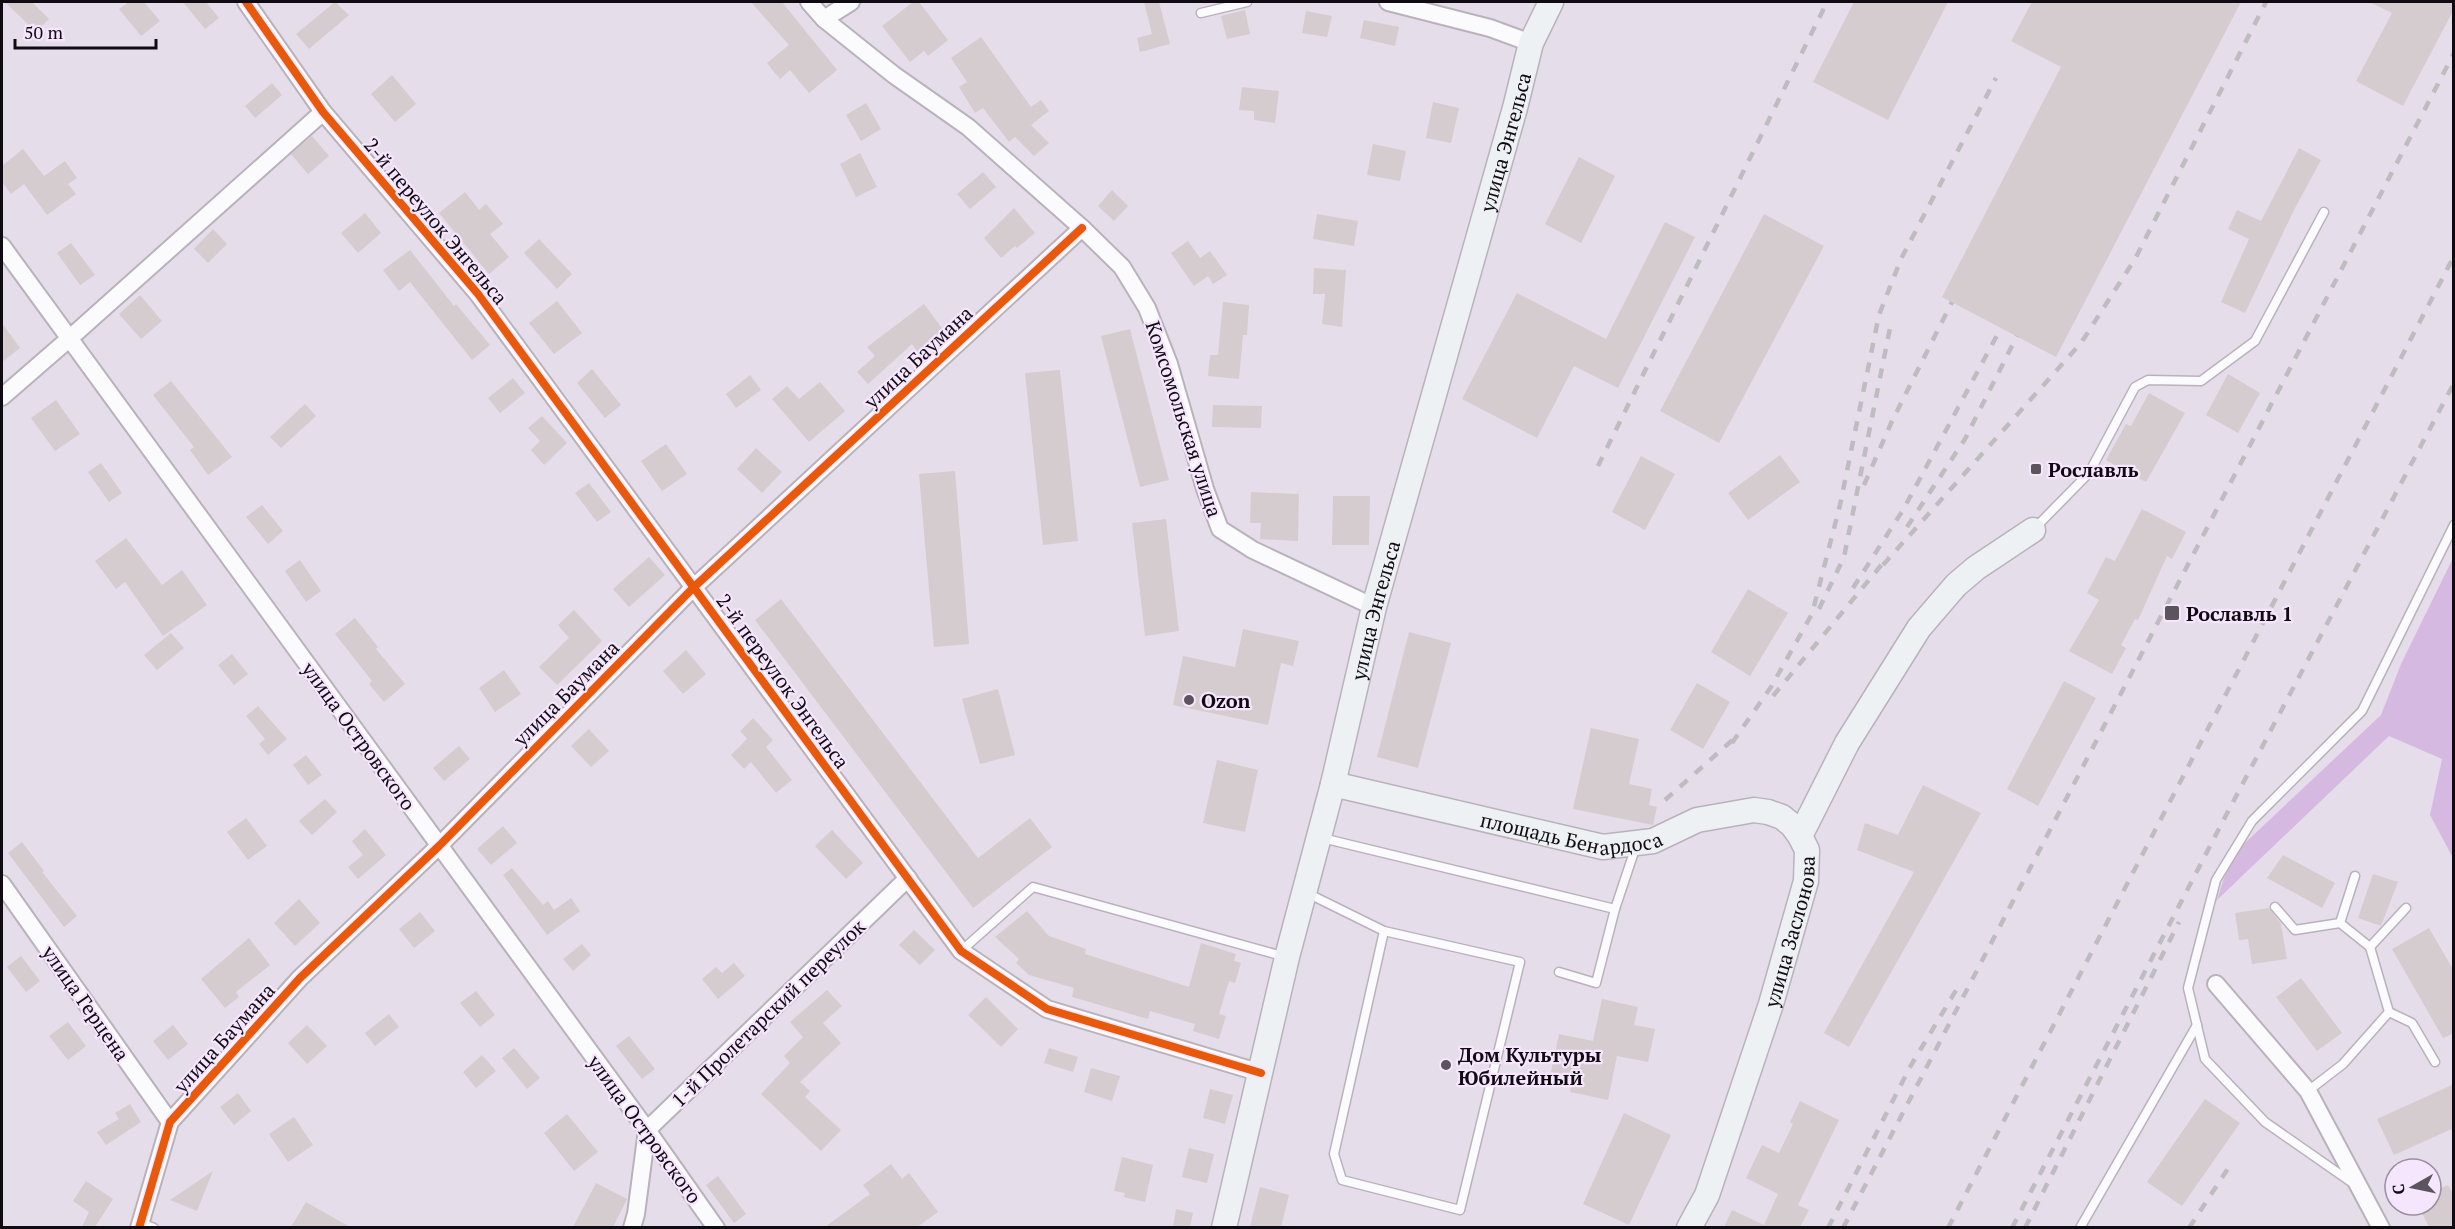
<svg xmlns="http://www.w3.org/2000/svg" width="2455" height="1229" viewBox="0 0 2455 1229" font-family="'PT Serif',serif">
<rect width="100%" height="100%" fill="#e6ddea"/>
<path fill="#d6b9e0" d="M2453,558V858L2430,815L2442,759L2389,736L2217,900L2231,856L2381,715L2401,664Z"/>
<g fill="#d5cccf">
<path d="M5,2H32L49,19L36,32Z"/>
<path d="M129,2H144L160,21L141,36L119,9Z"/>
<path d="M183,2H206L219,18L205,29Z"/>
<path d="M335,2L349,15L309,49L296,34Z"/>
<path d="M751,2H782L837,70L809,93L790,70L780,79L767,63L789,45Z"/>
<path d="M913,2H919L948,40L928,56L924,51L910,62L882,26Z"/>
<path d="M1144,2H1159L1170,44L1140,52L1137,38L1152,34Z"/>
<path d="M1854,2H1948L1888,120L1813,82Z"/>
<path d="M2032,2H2241L2056,357L1942,297L2061,67L2011,41Z"/>
<path d="M2369,2H2454V9L2403,106L2356,81L2392,13Z"/>
<path d="M1245,10L1250,34L1227,39L1221,16Z"/>
<path d="M1306,11L1332,16L1327,37L1302,33Z"/>
<path d="M1364,20L1399,27L1395,46L1360,38Z"/>
<path d="M981,37L1031,107L1041,100L1049,111L1031,125L1049,143L1034,156L1015,137L1009,142L983,108L975,113L959,87L967,82L951,58Z"/>
<path d="M392,75L416,104L395,122L371,94Z"/>
<path d="M272,83L282,95L255,118L245,106Z"/>
<path d="M1242,87L1279,91L1275,123L1254,120V111L1239,110Z"/>
<path d="M1433,102L1459,108L1451,143L1426,138Z"/>
<path d="M866,103L881,129L861,141L846,115Z"/>
<path d="M312,136L329,156L308,174L291,154Z"/>
<path d="M1373,144L1406,151L1400,181L1367,175Z"/>
<path d="M2299,148L2321,160L2294,210L2245,313L2221,302L2249,239L2228,229L2237,210L2261,221Z"/>
<path d="M23,149L44,176L65,161L77,178L68,184L76,194L47,215L24,184L11,194L2,182V166Z"/>
<path d="M860,153L877,187L856,197L840,164Z"/>
<path d="M1579,157L1615,176L1581,243L1545,224Z"/>
<path d="M983,172L996,187L970,209L957,194Z"/>
<path d="M1112,190L1128,206L1114,221L1098,206Z"/>
<path d="M465,192L479,210L486,204L503,224L490,234L509,257L489,274L439,213Z"/>
<path d="M1014,208L1035,233L1017,248L1015,246L1001,258L984,238Z"/>
<path d="M365,213L381,233L358,253L341,233Z"/>
<path d="M1317,214L1358,221L1354,246L1313,239Z"/>
<path d="M1764,214L1824,246L1719,443L1660,411Z"/>
<path d="M1665,222L1695,237L1618,388L1574,366L1537,438L1462,399L1517,293L1606,339Z"/>
<path d="M213,229L227,244L208,263L194,249Z"/>
<path d="M539,239L572,274L557,289L524,253Z"/>
<path d="M1188,241L1200,258L1210,251L1227,275L1213,284L1208,276L1194,286L1171,253Z"/>
<path d="M71,243L95,275L80,285L57,253Z"/>
<path d="M410,250L454,306L456,304L490,345L472,360L410,282L399,291L383,270Z"/>
<path d="M1314,268L1346,270L1342,327L1322,324L1325,294H1313Z"/>
<path d="M140,295L162,321L141,339L119,314Z"/>
<path d="M557,301L582,333L554,354L529,323Z"/>
<path d="M1223,302L1249,305L1247,335H1243L1239,379L1208,376L1210,355H1218Z"/>
<path d="M924,304L944,331L918,352L912,344L868,384L857,372L875,356L867,347Z"/>
<path d="M2,323L20,348L2,362Z"/>
<path d="M1130,329L1169,480L1140,487L1101,336Z"/>
<path d="M592,369L621,405L605,418L577,383Z"/>
<path d="M1060,370L1078,541L1043,545L1025,373Z"/>
<path d="M2228,374L2260,393L2238,433L2206,415Z"/>
<path d="M750,375L761,390L736,408L726,394Z"/>
<path d="M513,378L525,393L500,413L488,398Z"/>
<path d="M171,381L232,457L208,475L190,450L194,447L153,395Z"/>
<path d="M820,382L845,411L809,442L772,399L787,386L799,399Z"/>
<path d="M2149,393L2185,413L2146,482L2106,460L2126,424L2131,426Z"/>
<path d="M56,400L80,434L55,451L31,418Z"/>
<path d="M305,404L316,416L281,448L270,437Z"/>
<path d="M1213,405L1262,406L1261,428L1212,427Z"/>
<path d="M542,416L567,443L544,465L531,450L540,441L528,428Z"/>
<path d="M666,444L687,474L662,491L641,461Z"/>
<path d="M756,448L782,472L762,493L737,469Z"/>
<path d="M1780,455L1800,482L1748,520L1728,493Z"/>
<path d="M1641,456L1675,474L1645,530L1612,512Z"/>
<path d="M101,463L122,493L109,502L88,472Z"/>
<path d="M955,471L969,644L934,647L919,474Z"/>
<path d="M589,483L611,512L597,522L575,493Z"/>
<path d="M1251,492L1299,494L1298,541L1260,539L1261,523H1250Z"/>
<path d="M1333,496H1370L1369,545H1332Z"/>
<path d="M262,505L283,531L268,544L246,517Z"/>
<path d="M2142,509L2186,532L2172,559L2167,556L2138,620L2135,619L2121,645L2126,648L2112,674L2069,651L2099,600L2087,593L2106,557L2115,561Z"/>
<path d="M1166,519L1179,631L1145,636L1132,523Z"/>
<path d="M126,538L162,585L182,570L207,605L163,636L125,582L116,589L95,561Z"/>
<path d="M649,557L665,575L629,607L613,589Z"/>
<path d="M300,560L321,591L306,602L285,571Z"/>
<path d="M1748,589L1788,613L1750,676L1711,652Z"/>
<path d="M781,599L978,858L1030,818L1052,847L973,908L755,620Z"/>
<path d="M574,610L602,641L557,685L539,667L569,638L558,625Z"/>
<path d="M355,618L378,647L376,649L405,684L384,702L369,684L372,681L335,634Z"/>
<path d="M1243,629L1299,641L1293,666L1281,663L1268,725L1173,705L1183,656L1235,667Z"/>
<path d="M1409,632L1451,643L1418,768L1377,757Z"/>
<path d="M171,633L184,648L157,670L144,655Z"/>
<path d="M686,650L706,674L683,694L663,671Z"/>
<path d="M232,654L248,674L234,685L218,665Z"/>
<path d="M504,670L521,694L495,712L479,688Z"/>
<path d="M2064,681L2096,698L2038,806L2007,789Z"/>
<path d="M1697,683L1730,702L1703,749L1670,730Z"/>
<path d="M998,689L1015,755L980,764L962,699Z"/>
<path d="M258,706L287,739L268,755L259,744L265,739L246,716Z"/>
<path d="M753,718L773,740L766,747L792,780L776,793L751,762L744,769L731,755L747,739L740,731Z"/>
<path d="M1591,728L1639,739L1629,784L1652,789L1649,805L1657,807L1653,825L1573,809Z"/>
<path d="M589,729L609,751L591,767L571,746Z"/>
<path d="M459,746L470,759L444,781L433,768Z"/>
<path d="M306,755L322,775L308,785L293,765Z"/>
<path d="M1217,760L1258,770L1245,832L1203,823Z"/>
<path d="M1923,785L1981,813L1849,1047L1824,1033L1914,872L1857,850L1865,823L1898,835Z"/>
<path d="M325,799L337,812L312,835L299,821Z"/>
<path d="M246,818L267,846L248,860L227,832Z"/>
<path d="M503,826L517,843L491,865L477,849Z"/>
<path d="M365,829L386,855L358,879L348,867L363,855L352,841Z"/>
<path d="M832,830L863,863L846,879L815,846Z"/>
<path d="M22,842L44,871L42,872L77,916L64,927L8,853Z"/>
<path d="M2283,855L2335,883L2322,908L2267,878Z"/>
<path d="M512,868L543,905L548,901L554,910L571,898L580,911L547,935L503,875Z"/>
<path d="M2373,874L2398,882L2381,926L2358,918Z"/>
<path d="M299,899L320,923L295,946L274,923Z"/>
<path d="M2269,908L2281,924L2287,959L2252,964L2248,939L2239,940L2235,913Z"/>
<path d="M1027,911L1049,936L1086,949L1085,954L1189,987L1201,943L1236,954L1234,961L1241,963L1235,983L1229,981L1219,1014L1226,1016L1219,1039L1193,1031L1195,1024L1150,1011L1148,1019L1072,997L1074,988L1029,975L1016,963L1019,959L995,937Z"/>
<path d="M420,912L435,931L414,948L399,929Z"/>
<path d="M2429,928L2454,971V1033L2443,1038L2392,949Z"/>
<path d="M914,930L935,950L920,965L899,945Z"/>
<path d="M249,938L270,965L236,992L239,997L225,1008L201,979Z"/>
<path d="M582,944L591,955L573,971L563,959Z"/>
<path d="M21,956L40,981L26,992L7,967Z"/>
<path d="M734,963L745,976L718,999L702,979L716,967L722,973Z"/>
<path d="M2301,978L2342,1033L2317,1051L2276,997Z"/>
<path d="M827,990L842,1006L823,1023L841,1043L800,1082L810,1091L805,1097L841,1130L821,1151L761,1094L790,1063L784,1056L803,1037L790,1022Z"/>
<path d="M476,991L495,1015L480,1027L460,1003Z"/>
<path d="M986,997L1018,1029L1001,1047L968,1015Z"/>
<path d="M1602,999L1638,1007L1634,1025L1655,1029L1648,1062L1617,1056L1608,1100L1570,1092L1573,1077L1551,1072L1559,1034L1593,1041Z"/>
<path d="M389,1014L399,1027L375,1046L365,1033Z"/>
<path d="M68,1022L86,1046L68,1060L49,1036Z"/>
<path d="M173,1025L188,1044L168,1060L153,1041Z"/>
<path d="M307,1025L327,1046L307,1064L288,1043Z"/>
<path d="M629,1036L655,1069L642,1079L616,1046Z"/>
<path d="M514,1048L540,1078L527,1089L502,1058Z"/>
<path d="M1049,1048L1078,1057L1073,1072L1044,1063Z"/>
<path d="M482,1055L496,1071L476,1088L463,1072Z"/>
<path d="M1091,1068L1120,1076L1112,1101L1084,1092Z"/>
<path d="M2454,1084V1128L2394,1155L2377,1119Z"/>
<path d="M1210,1089L1233,1095L1225,1124L1203,1118Z"/>
<path d="M238,1093L251,1111L234,1125L220,1107Z"/>
<path d="M2205,1099L2240,1123L2182,1206L2147,1182Z"/>
<path d="M1800,1101L1839,1120L1798,1205L1809,1210L1800,1227H1724L1732,1210L1764,1225L1778,1194L1746,1178L1762,1145L1779,1153L1793,1124L1790,1122Z"/>
<path d="M130,1104L141,1122L106,1145L97,1132L119,1119L115,1113Z"/>
<path d="M1624,1113L1671,1135L1629,1225L1583,1204Z"/>
<path d="M567,1114L598,1152L574,1171L544,1133Z"/>
<path d="M294,1117L313,1145L288,1162L269,1134Z"/>
<path d="M1189,1148L1214,1154L1207,1183L1182,1177Z"/>
<path d="M1122,1157L1153,1165L1145,1202L1124,1197L1125,1193L1114,1191Z"/>
<path d="M891,1164L902,1179L909,1173L938,1212L917,1227H825L870,1194L863,1185Z"/>
<path d="M213,1171L197,1211L170,1200Z"/>
<path d="M718,1176L746,1214L734,1223L706,1185Z"/>
<path d="M86,1181L113,1199L95,1227H82L89,1212L73,1201Z"/>
<path d="M596,1183L627,1199L613,1227H573Z"/>
<path d="M2448,1185L2454,1195V1227H2429L2418,1205H2431V1193Z"/>
<path d="M1260,1187L1289,1195L1281,1227H1250Z"/>
<path d="M306,1202L350,1227H291Z"/>
<path d="M1176,1209L1193,1213L1190,1227H1173Z"/>
</g>
<g fill="none" stroke-linecap="round" stroke-linejoin="round">
<defs>
<g id="lane">
<path d="M1201,13L1247,2"/>
<path d="M2035,528L2089,473L2135,387L2148,380L2201,381L2255,341L2324,212"/>
<path d="M1322,838L1615,909L1636,846"/>
<path d="M1307,893L1384,931L1334,1154L1342,1180L1460,1210L1520,962L1384,931"/>
<path d="M2275,907L2295,930L2340,923L2370,947"/>
<path d="M2340,923L2355,876"/>
<path d="M961,951L1033,887L1286,957"/>
<path d="M1559,972L1596,983L1615,909"/>
<path d="M2389,1012L2412,1023L2435,1062"/>
<path d="M2308,1091L2343,1064L2389,1012L2370,947L2406,908"/>
<path d="M2354,1184L2265,1122L2205,1059L2188,988L2216,880L2252,821L2362,711L2454,525"/>
<path d="M141,1223L154,1228"/>
<path d="M2080,1228L2197,1025"/>
</g>
<g id="street">
<path d="M246,2L323,112L478,294L961,951L1047,1009L1261,1073"/>
<path d="M809,2L824,19L894,75L968,127L1082,228L1122,267L1147,308L1169,364L1205,489L1220,529L1253,550L1374,607"/>
<path d="M1388,2L1490,28L1531,43"/>
<path d="M824,19L851,2"/>
<path d="M2,246L647,1130L716,1228"/>
<path d="M2,397L70,338L323,112"/>
<path d="M2,884L170,1122"/>
<path d="M2216,984L2308,1091L2381,1228"/>
<path d="M139,1228L170,1122L300,978L439,846L693,588L1082,228"/>
<path d="M632,1228L636,1214L647,1130L908,878"/>
</g>
<g id="secondary">
<path id="s1" d="M1333,784L1603,847L1653,841L1697,820L1754,810L1768,812L1782,817L1792,825L1800,836"/>
<path id="s2" d="M1224,1228L1287,957L1333,784L1374,607L1515,108L1531,43L1551,2"/>
<path id="s3" d="M1689,1228L1707,1195L1771,1004L1806,881L1807,850L1800,836L1847,743L1919,628L1956,585L1976,568L2033,530"/>
</g>
</defs>
<use href="#lane" stroke="#b9b2bc" stroke-width="11"/>
<use href="#street" stroke="#b9b2bc" stroke-width="20"/>
<use href="#secondary" stroke="#b9b2bc" stroke-width="27"/>
<use href="#lane" stroke="#fbfafc" stroke-width="8"/>
<use href="#street" stroke="#fbfafc" stroke-width="16"/>
<use href="#secondary" stroke="#eef1f3" stroke-width="24"/>
<g stroke="#bebcc0" stroke-width="4.5" stroke-dasharray="10 10" stroke-linecap="butt">
<path d="M1598,466L1827,2"/>
<path d="M1864,485L1892,421L1952,302"/>
<path d="M1907,527L1965,439L2017,336"/>
<path d="M1883,565L2081,343L2135,259L2266,2"/>
<path d="M1853,588L1903,510L2001,328"/>
<path d="M1819,609L1844,557L1891,323"/>
<path d="M1773,696L1888,557"/>
<path d="M1732,743L1771,687L1812,614L1840,505L1879,315L1901,259L1996,78"/>
<path d="M1665,800L1737,736"/>
<path d="M1828,1228L1910,1067L1958,987"/>
<path d="M1843,1228L2454,53"/>
<path d="M1948,1228L2454,256"/>
<path d="M2012,1228L2223,821L2454,383"/>
<path d="M2025,1228L2179,922"/>
<path d="M2189,1228L2229,1167"/>
</g>
<defs>
<g id="cycleway">
<path d="M246,2L323,112L478,294L961,951L1047,1009L1261,1073"/>
<path d="M139,1228L170,1122L300,978L439,846L693,588L1082,228"/>
</g>
</defs>
<use href="#cycleway" stroke="#f6e6fd" stroke-width="11"/>
<use href="#cycleway" stroke="#e8590c" stroke-width="8"/>
</g>
<g fill="#5b545e" stroke="#f6e6fd" stroke-width="2">
<rect x="2030" y="463" width="12" height="12" rx="3"/>
<rect x="2164" y="605" width="16" height="16" rx="3"/>
<circle cx="1189" cy="700" r="6"/>
<circle cx="1446" cy="1065" r="6"/>
</g>
<g text-anchor="middle" dominant-baseline="central" stroke-width="4.5" stroke-linejoin="round" paint-order="stroke">
<g font-size="20" fill="#100b12" stroke="#f6e6fd">
<text stroke="none"><textPath href="#s2" startOffset="1122">улица Энгельса</textPath></text>
<text transform="translate(436 221) rotate(50)">2-й переулок Энгельса</text>
<text transform="translate(918 357) rotate(-43)">улица Баумана</text>
<text transform="translate(1184 419) rotate(72)">Комсомольская улица</text>
<text stroke="none"><textPath href="#s2" startOffset="636">улица Энгельса</textPath></text>
<text transform="translate(783 681) rotate(54)">2-й переулок Энгельса</text>
<text transform="translate(566 693) rotate(-45)">улица Баумана</text>
<text transform="translate(359 736) rotate(54)">улица Островского</text>
<text stroke="none"><textPath href="#s1" startOffset="244">площадь Бенардоса</textPath></text>
<text stroke="none"><textPath href="#s3" startOffset="314">улица Заслонова</textPath></text>
<text transform="translate(86 1003) rotate(55)">улица Герцена</text>
<text transform="translate(768 1013) rotate(-44)">1-й Пролетарский переулок</text>
<text transform="translate(224 1038) rotate(-48)">улица Баумана</text>
<text transform="translate(645 1129) rotate(54)">улица Островского</text>
</g>
<g font-size="20" font-weight="bold" fill="#100b12" stroke="#f6e6fd" text-anchor="start">
<text x="2048" y="469">Рославль</text>
<text x="2186" y="613">Рославль 1</text>
<text x="1201" y="700">Ozon</text>
<text x="1458" y="1054">Дом Культуры<tspan x="1458" dy="23">Юбилейный</tspan></text>
</g>
</g>
<rect width="2455" height="1229" fill="none" stroke="#100b12" stroke-width="6"/>
<g transform="translate(2413 1187) rotate(261)"><circle r="28" fill="#f6e6fd" stroke="#9a8e9f" stroke-width="1.5"/>
<path d="M0-4.5L10 22L0 15L-10 22Z" fill="#5b545e"/>
<text y="-9" font-size="16" font-weight="bold" text-anchor="middle" fill="#100b12">С</text>
</g>
<path d="M15 39v9h141v-9" fill="none" stroke="#100b12" stroke-width="3"/>
<text x="24" y="39" font-size="18" fill="#100b12" stroke="#f6e6fd" stroke-width="4.5" paint-order="stroke">50 m</text>
</svg>
